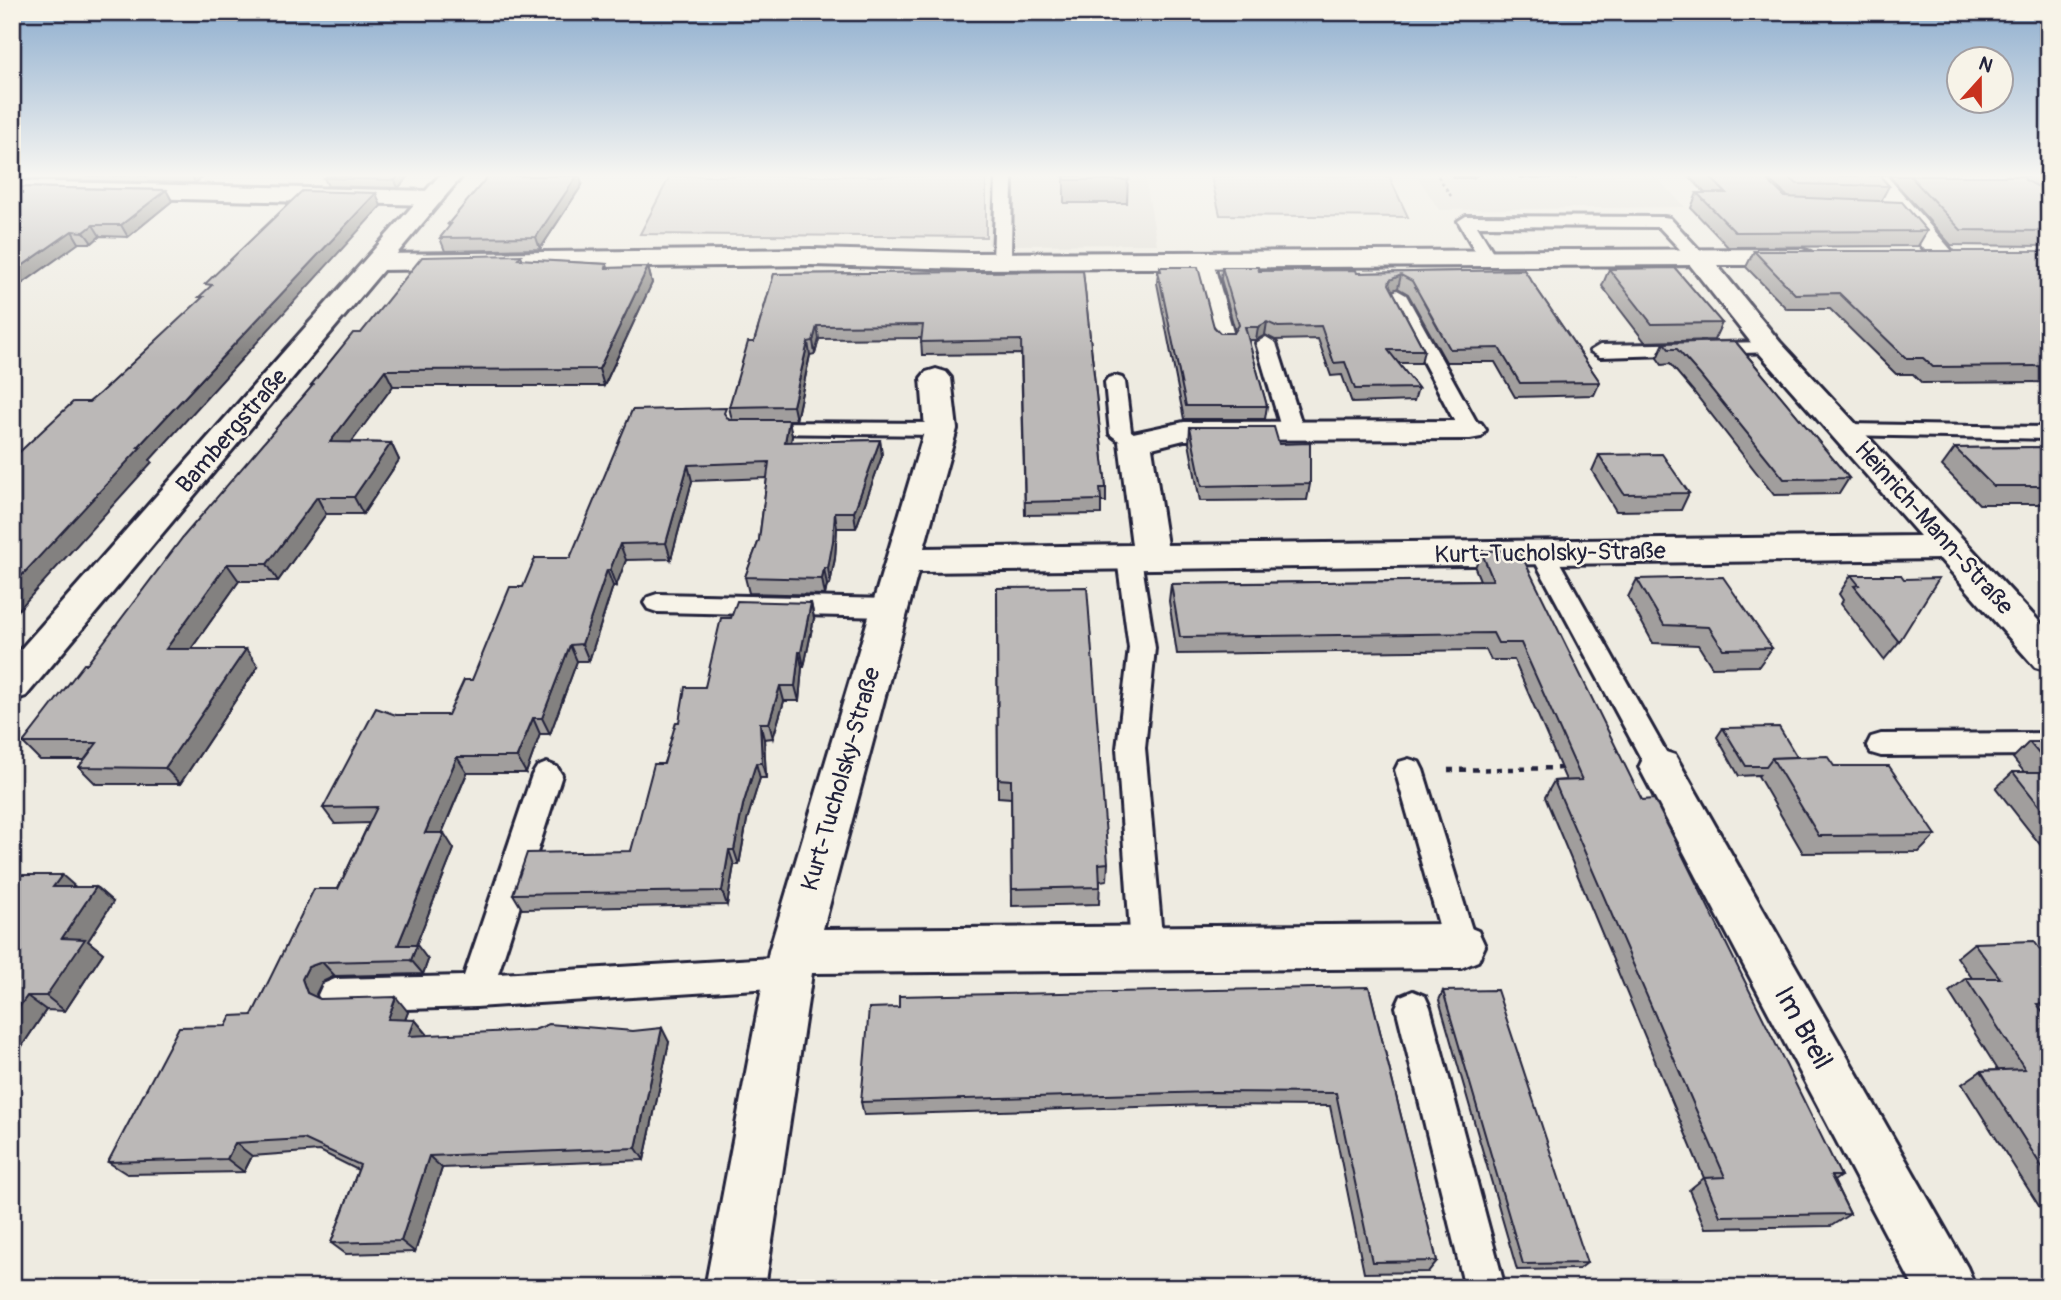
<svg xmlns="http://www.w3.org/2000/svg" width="2061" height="1300" viewBox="0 0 2061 1300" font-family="Pangolin,sans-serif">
<rect width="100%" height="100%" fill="#eeebe1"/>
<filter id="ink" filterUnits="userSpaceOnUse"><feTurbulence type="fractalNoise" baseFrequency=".0143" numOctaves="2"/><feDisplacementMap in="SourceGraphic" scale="14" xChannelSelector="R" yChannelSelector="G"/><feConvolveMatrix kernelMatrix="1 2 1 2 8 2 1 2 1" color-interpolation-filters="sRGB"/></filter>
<g filter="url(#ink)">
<g fill="#dfdcd4">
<path d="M991,176H1145L1157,244L988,245Z"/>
<path d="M1417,176H1655L1685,207L1439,210Z"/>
</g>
<g fill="#d1cdc9" stroke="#7a7882" stroke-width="2">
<path d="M670,176H986V237L640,234Z"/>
<path d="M1211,176H1389L1408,217L1220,215Z"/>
</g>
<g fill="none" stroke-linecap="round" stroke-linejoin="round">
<defs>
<g id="lane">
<path d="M996,176H1012L1011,260L1002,265L993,260Z"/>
<path d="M1466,216L1664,217L1670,218L1706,257L1697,262L1691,261L1659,227L1477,226L1496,257L1487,262L1481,261L1458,221Z"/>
<path d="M1203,253L1212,258L1235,339L1232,343H1218L1215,339L1194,258Z"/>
<path d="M1397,290L1406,295L1481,430L1478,435H1462L1459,430L1388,295Z"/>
<path d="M1266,337L1276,343L1304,431L1301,436H1285L1282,431L1256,343Z"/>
<path d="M1770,342L1777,344L1780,348L1777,352L1600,357L1590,351L1600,345Z"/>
<path d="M1115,376L1122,378L1125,382L1131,431L1146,442L1143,447H1127L1110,434L1105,382L1108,378Z"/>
<path d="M757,422L941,423L949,424L952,429L949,434L941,435L749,433L746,428L749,423Z"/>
<path d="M1847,424L2049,427V439L1839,435L1836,430L1839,425Z"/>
<path d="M1543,546L1552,548L1555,554L1670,759L1674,767L1670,775L1660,778L1650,775L1531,554L1534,548Z"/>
<path d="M1129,550L1138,552L1141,558L1155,648L1145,748L1163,947L1159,958L1147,962L1135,958L1131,947L1117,748L1129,648L1117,558L1120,552Z"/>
<path d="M657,594L890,599L899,602L903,608L899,614L890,617L657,612L648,609L644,603L648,597Z"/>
<path d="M2049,733V755L1881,756L1871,753L1867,745L1871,737L1881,734Z"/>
<path d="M1409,759L1419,762L1423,770L1477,946L1473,956L1461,961L1449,956L1445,946L1395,770L1399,762Z"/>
<path d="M547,763L557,767L562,775L498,974L788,957L800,961L805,972L800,983L788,987L476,1007L335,1011L323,1006L318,995L323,984L335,979L464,976L532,775L537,767Z"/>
<path d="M1413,991L1425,996L1430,1007L1505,1288H1465L1396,1007L1401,996Z"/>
</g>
<g id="street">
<path d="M1864,176H1887L1952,251L1956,256L1952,261L1943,264L1934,261Z"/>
<path d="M12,181L432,191L440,193L444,198L440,203L432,205L12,195Z"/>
<path d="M811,249L969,253L1802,249L1811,252L1815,257L1811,262L1802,265H1717L1780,342L2049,632V671L2035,667L1940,559L918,572L823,929L1461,924L1478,931L1485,946L1478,961L1461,968L812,973L765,1288H705L769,951L925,429L921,378L926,372L936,369L946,372L951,378L957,429L924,548L1132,545L1119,442L1124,435L1184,422L1470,421L1481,423L1486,430L1481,437L1470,439L1184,440L1152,448L1167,545L1920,536L1760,354L1690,265L969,269L811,265L377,270L368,267L364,262L368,257L377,254Z"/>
<path d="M1660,750L1675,755L1967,1267L1976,1288H1914L1639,767L1645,755Z"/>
</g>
<path id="secondary" d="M439,176H462L26,696L12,701V659Z"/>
</defs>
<use href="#lane" stroke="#22223b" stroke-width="6"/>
<use href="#street" stroke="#22223b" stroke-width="6"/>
<use href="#secondary" stroke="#22223b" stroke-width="6"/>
<path stroke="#22223b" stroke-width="2.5" stroke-dasharray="3.5 3.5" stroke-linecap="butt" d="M1438,176L1451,196"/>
<path stroke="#22223b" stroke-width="4.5" stroke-dasharray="6 6" stroke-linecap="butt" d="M1448,770L1566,768"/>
<use href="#lane" fill="#f7f3e8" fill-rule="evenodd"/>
<use href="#street" fill="#f7f3e8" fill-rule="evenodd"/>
<use href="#secondary" fill="#f7f3e8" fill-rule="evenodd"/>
</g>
<g fill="#a19e9d" stroke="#22223b" stroke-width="2">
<path d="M12,176H204L195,183L12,179Z"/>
<path d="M409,176L398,188L328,186L324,178Z"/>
<path d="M1064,176H1128L1127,203H1064Z"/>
<path d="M1452,176H1476L1473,178H1453Z"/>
<path d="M1518,176H1577L1576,178H1520Z"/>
<path d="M1689,176H1763L1785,197H1788L1765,176H1880L1889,186L1881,201L1927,231L1918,246L1728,247L1691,208L1697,193H1705Z"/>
<path d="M1889,176H2049V246L1951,245Z"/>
<path d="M582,185L540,249L445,251L440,238L449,227L448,224Z"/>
<path d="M12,187L166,190L172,201L128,237L100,236L92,243H79Z"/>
<path d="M1754,251H2049V382L1922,383L1913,374H1896L1830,309H1787L1746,267Z"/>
<path d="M521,255L523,260L607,264L608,268L648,267L652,283L604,386H393L351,442L391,443L399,460L363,514H326L278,581H239L191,649L258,666L180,784H96L79,767L85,760H40L23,743L312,387L311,385L361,333Z"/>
<path d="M1160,267L1220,333H1234L1235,331L1221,279L1222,267L1259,271L1357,273L1524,270L1600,382L1594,395L1515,397L1495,362H1446L1408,294L1398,288L1392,290L1424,350L1421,363H1398L1418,388L1414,401L1352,403L1342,375L1331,376L1318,339L1275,340L1265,335L1256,340H1248L1267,406L1265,419H1184L1157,283L1158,271H1160Z"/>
<path d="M1609,269L1722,323L1714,340L1645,342L1602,286Z"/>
<path d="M1083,271L1106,488V502H1101V514L1025,515L1021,354L922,355L921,338L819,339L815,354L810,355L796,420H771L792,436L791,442L880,440L882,456L856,528H837L835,558L830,584L827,585L825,595L749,593L745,577L759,540L767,478L692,481L671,559L626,560L616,586H613L589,661H577L550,734H540L526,773H467L442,833L454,849L416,945L428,960L423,974L335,976L322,982L316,994L317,998L320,999L408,1012L405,1020H415L427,1034L426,1036L669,1042L644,1160L442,1168L415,1252L346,1254L331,1243L358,1170L320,1151L252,1156L244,1172L127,1174L108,1162L226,1026L252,1015L338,889L369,823L335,824L323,808L396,715H448L472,680L523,587L570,558L728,418L729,420H732L729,407L754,342L774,274Z"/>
<path d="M1735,341L1849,478L1839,494L1774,495L1693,391L1670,364L1662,365L1657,358L1664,343Z"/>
<path d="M1190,427L1279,444L1310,484L1307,500L1200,501L1189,443Z"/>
<path d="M2049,447V504H1979L1942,466L1955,448Z"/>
<path d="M1599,455L1689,493L1681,510L1616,511L1592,471Z"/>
<path d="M1481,551L1642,800L1841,1176L1834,1181L1850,1214L1831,1226L1705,1228L1689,1190L1704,1178L1545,797L1554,781L1566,780L1514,660H1491L1486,650L1177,654L1169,601L1171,584L1480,580L1475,568Z"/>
<path d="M1851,575H1901L1899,642L1884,660L1841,604L1843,600L1839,594Z"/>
<path d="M1637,579L1772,648L1759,666L1712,667L1698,645L1653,643L1628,597Z"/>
<path d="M997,588L1108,863L1107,880L1100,881L1099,904L1012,906L1011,798L998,797Z"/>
<path d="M811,603L814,618L804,667H802L799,701H784L773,738L764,739L766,778H760L747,820L739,865H734L727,905L522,909L513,894L631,851L679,722L705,687L731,618Z"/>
<path d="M1723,728L1797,757L1834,766L1936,835L1919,852L1803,853L1758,776L1759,775L1739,776L1717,737Z"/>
<path d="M2029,742H2049V856L1996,788L2013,772H2024L2013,758Z"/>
<path d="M12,875L75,887H96L113,902L88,941L103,953L65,1011L46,1010L12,1061Z"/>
<path d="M1974,943L2049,962V1018H2047L2049,1020V1222L1962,1084L1981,1071L1998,1070L1949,992L1966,978H1972L1957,957Z"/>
<path d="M1369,987L1437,1261L1428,1272L1364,1273L1330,1106L1207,1105L864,1115L861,1102Z"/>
<path d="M1443,991L1587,1263L1579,1269L1517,1270L1439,1000Z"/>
</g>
<g fill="#838180" stroke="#22223b" stroke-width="2">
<path d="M192,176H204L195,183Z"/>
<path d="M399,176H409L398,188L395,180Z"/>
<path d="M569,176H580L582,185L540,249L536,237Z"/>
<path d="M166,190L172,201L128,237L121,225Z"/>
<path d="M376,193L381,206L150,460L152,462L12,617V586L138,447Z"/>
<path d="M93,225L100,236L92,243L84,232Z"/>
<path d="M72,231L79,243L12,291V273Z"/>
<path d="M648,267L652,283L604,386L599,369Z"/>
<path d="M1401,275L1398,288L1387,293L1390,280Z"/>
<path d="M1267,322L1265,335L1256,340L1258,327Z"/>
<path d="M817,326L819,339L815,354L813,341Z"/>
<path d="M808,342L810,355L796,420L793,406Z"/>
<path d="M385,370L393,386L339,459L330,442Z"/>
<path d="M789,420L792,436L788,458L785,442Z"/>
<path d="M880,440L882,456L856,528L854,512Z"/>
<path d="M391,443L399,460L363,514L354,497Z"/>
<path d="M688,465L692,481L671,559L666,543Z"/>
<path d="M317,497L326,514L278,581L267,564Z"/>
<path d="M835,512L837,528L835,558L830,584L828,568Z"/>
<path d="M620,544L626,560L616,586L610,570Z"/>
<path d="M227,564L239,581L179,666L166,649Z"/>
<path d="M824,568L827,585L825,595L822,579Z"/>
<path d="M607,570L613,586L589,661L582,644Z"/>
<path d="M811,603L814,618L804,667L801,652Z"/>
<path d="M570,645L577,661L550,734L542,718Z"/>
<path d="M246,649L258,666L180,784L165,768Z"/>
<path d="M799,652L802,667L799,701L795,686Z"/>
<path d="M780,686L784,701L773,738L769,723Z"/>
<path d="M533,718L540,734L526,773L517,757Z"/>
<path d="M760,723L764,739L766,778L762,763Z"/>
<path d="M457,757L467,773L435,849L425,833Z"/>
<path d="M756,763L760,778L747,820L739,865L734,850L743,805Z"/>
<path d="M444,833L454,849L410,960L398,945Z"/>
<path d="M729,850L734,865L727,905L722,891Z"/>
<path d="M62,875L79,890L53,887Z"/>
<path d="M96,887L113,902L88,941L103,953L65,1011L46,996L62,938Z"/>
<path d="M417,945L428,960L423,974L411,960Z"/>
<path d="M322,962L335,976L322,982L316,994L321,1007L307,993L302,979L308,967Z"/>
<path d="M27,996L46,1010L12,1061V1017Z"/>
<path d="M396,997L408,1012L400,1033L388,1019Z"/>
<path d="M415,1020L427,1034L421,1050L409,1036Z"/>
<path d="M662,1028L669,1042L644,1160L636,1148Z"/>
<path d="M235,1143L252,1156L244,1172L227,1159Z"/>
<path d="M429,1156L442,1168L415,1252L401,1241Z"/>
</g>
<g fill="#bbb8b7" stroke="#22223b" stroke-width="2">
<path d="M327,176H399L395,180L324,178Z"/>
<path d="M488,176H577L536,237L440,238L451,224H448Z"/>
<path d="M1065,176H1128L1129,180H1065Z"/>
<path d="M1709,176H1763L1785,197L1902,202L1927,231L1735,232L1697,193H1726Z"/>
<path d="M1788,176H1880L1889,186L1797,184Z"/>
<path d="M1910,176H2024L2025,180L2049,192V231L1961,230Z"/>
<path d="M12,187L166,190L121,225H93L84,232L72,231L12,273Z"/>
<path d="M302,191L376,193L138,447H141L12,586V459L73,402H89L100,393L203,297H199L212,285L205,284Z"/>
<path d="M1754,251H2049V366L1933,367L1923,358H1906L1839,293L1795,294Z"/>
<path d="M521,255L518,259L607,264L606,268L648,267L599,369L385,370L330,442L391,443L354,497H317L267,564H227L166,649H246L165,768L79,767L97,743H23L84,664H87L183,537L313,385H311L353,333H361L422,257Z"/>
<path d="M1160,267H1198L1214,327L1220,333H1234L1239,325L1222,267H1258L1259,271L1356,270L1357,273L1524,270L1600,382L1520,383L1499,348L1450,349L1412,281L1401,275L1390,280L1389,284L1424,350H1388L1418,388L1355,389L1345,362L1334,363L1321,326L1278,327L1267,322L1258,327H1245L1267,406H1186L1158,271H1161Z"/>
<path d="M1675,268L1722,323L1652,324L1609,269Z"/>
<path d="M1083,271L1106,488H1100L1101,500L1025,502L1021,340L921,342L923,325L817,326L813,341L808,342L793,406L729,407L748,342H754L774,274Z"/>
<path d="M1735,341L1849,478L1784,479L1700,375L1677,349H1669L1664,343Z"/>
<path d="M726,408L724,413L729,420H789L785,442L880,440L854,512H835L833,541L828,568H824L822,579L745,577L759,540L769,462L688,465L666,543L620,544L610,570H607L582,644L570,645L542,718H533L517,757H457L425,833H444L398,945H417L411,960L322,962L308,967L302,979L307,993L320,999L396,997L388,1019L415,1020L409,1036L534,1030L549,1024L633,1031L662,1028L636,1148L429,1156L401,1241L331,1243L360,1165L304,1139L235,1143L227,1159L108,1162L179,1027L226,1026L231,1016L252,1015L314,889H338L377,807L323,808L376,708L396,715H448L464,680H472L510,587H523L535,558H570L632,410Z"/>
<path d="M1190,427H1274L1279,444L1310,443V484L1202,486Z"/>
<path d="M2049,447V486H1993L1955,448Z"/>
<path d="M1662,454L1689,493L1624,494L1599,455Z"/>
<path d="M1519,550L1642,800L1654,799L1677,844L1841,1176H1831L1850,1214L1720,1216L1704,1178L1725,1177L1554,781L1582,780L1521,643H1498L1493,633L1180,637L1171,584L1493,580L1481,551Z"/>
<path d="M1851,575H1901L1904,579L1939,578L1899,642L1854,586L1859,585Z"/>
<path d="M1723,577L1772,648L1723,649L1709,627L1664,625L1637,579Z"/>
<path d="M1087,587L1108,863L1099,864L1100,887L1012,889L1011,780L998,779L997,588Z"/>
<path d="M737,601L811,603L801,652H799L795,686H780L769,723H760L762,763H756L743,805L734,850H729L722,891L513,894L527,853L631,851L654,764H664L676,722H679L685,687H705L721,618H731Z"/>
<path d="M1779,727L1797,757L1772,758L1766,766H1746L1723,728Z"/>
<path d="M2029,742H2049V766Z"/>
<path d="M1827,756L1834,766H1889L1936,835L1819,836L1772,758Z"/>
<path d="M2013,772H2049V818Z"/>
<path d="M12,875H62L53,887H96L62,938L85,939L46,996H27L12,1017V941L15,938H12Z"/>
<path d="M2034,941L2049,962V1004H2037L2049,1020V1178L1981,1071L2025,1069L1966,978H2000L1974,943Z"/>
<path d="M1369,987L1437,1261L1372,1262L1336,1093L1211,1092L861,1102L869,1008L899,1007V996Z"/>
<path d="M1497,990L1587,1263L1523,1264L1443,991Z"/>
</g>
</g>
<linearGradient id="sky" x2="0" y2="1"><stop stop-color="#8dadce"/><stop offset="0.49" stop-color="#f7f6f2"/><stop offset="1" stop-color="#f7f6f2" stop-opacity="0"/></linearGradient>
<rect width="2061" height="358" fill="url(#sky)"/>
<g text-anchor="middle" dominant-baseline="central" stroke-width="5" stroke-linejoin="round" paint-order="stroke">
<g font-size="24" fill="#22223b" stroke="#f7f3e8">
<text transform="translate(232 431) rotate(-49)">Bambergstraße</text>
<text transform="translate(1934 528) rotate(48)">Heinrich-Mann-Straße</text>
<text transform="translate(1550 553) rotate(-1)">Kurt-Tucholsky-Straße</text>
<text transform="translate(841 779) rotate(-74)">Kurt-Tucholsky-Straße</text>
</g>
<g font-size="28" fill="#22223b" stroke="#f7f3e8">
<text transform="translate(1803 1028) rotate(61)">Im Breil</text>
</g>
</g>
<rect width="2061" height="1300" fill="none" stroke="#f7f3e8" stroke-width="42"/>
<rect x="21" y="21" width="2019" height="1258" fill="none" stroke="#22223b" stroke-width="2.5" filter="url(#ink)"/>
<g transform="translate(1980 80) rotate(21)"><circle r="33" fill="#f7f3e8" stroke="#a29fa3" stroke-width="2"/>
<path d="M0-5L12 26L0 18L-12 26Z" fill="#c8321e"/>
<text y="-10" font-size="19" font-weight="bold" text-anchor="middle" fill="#22223b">N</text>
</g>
</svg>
